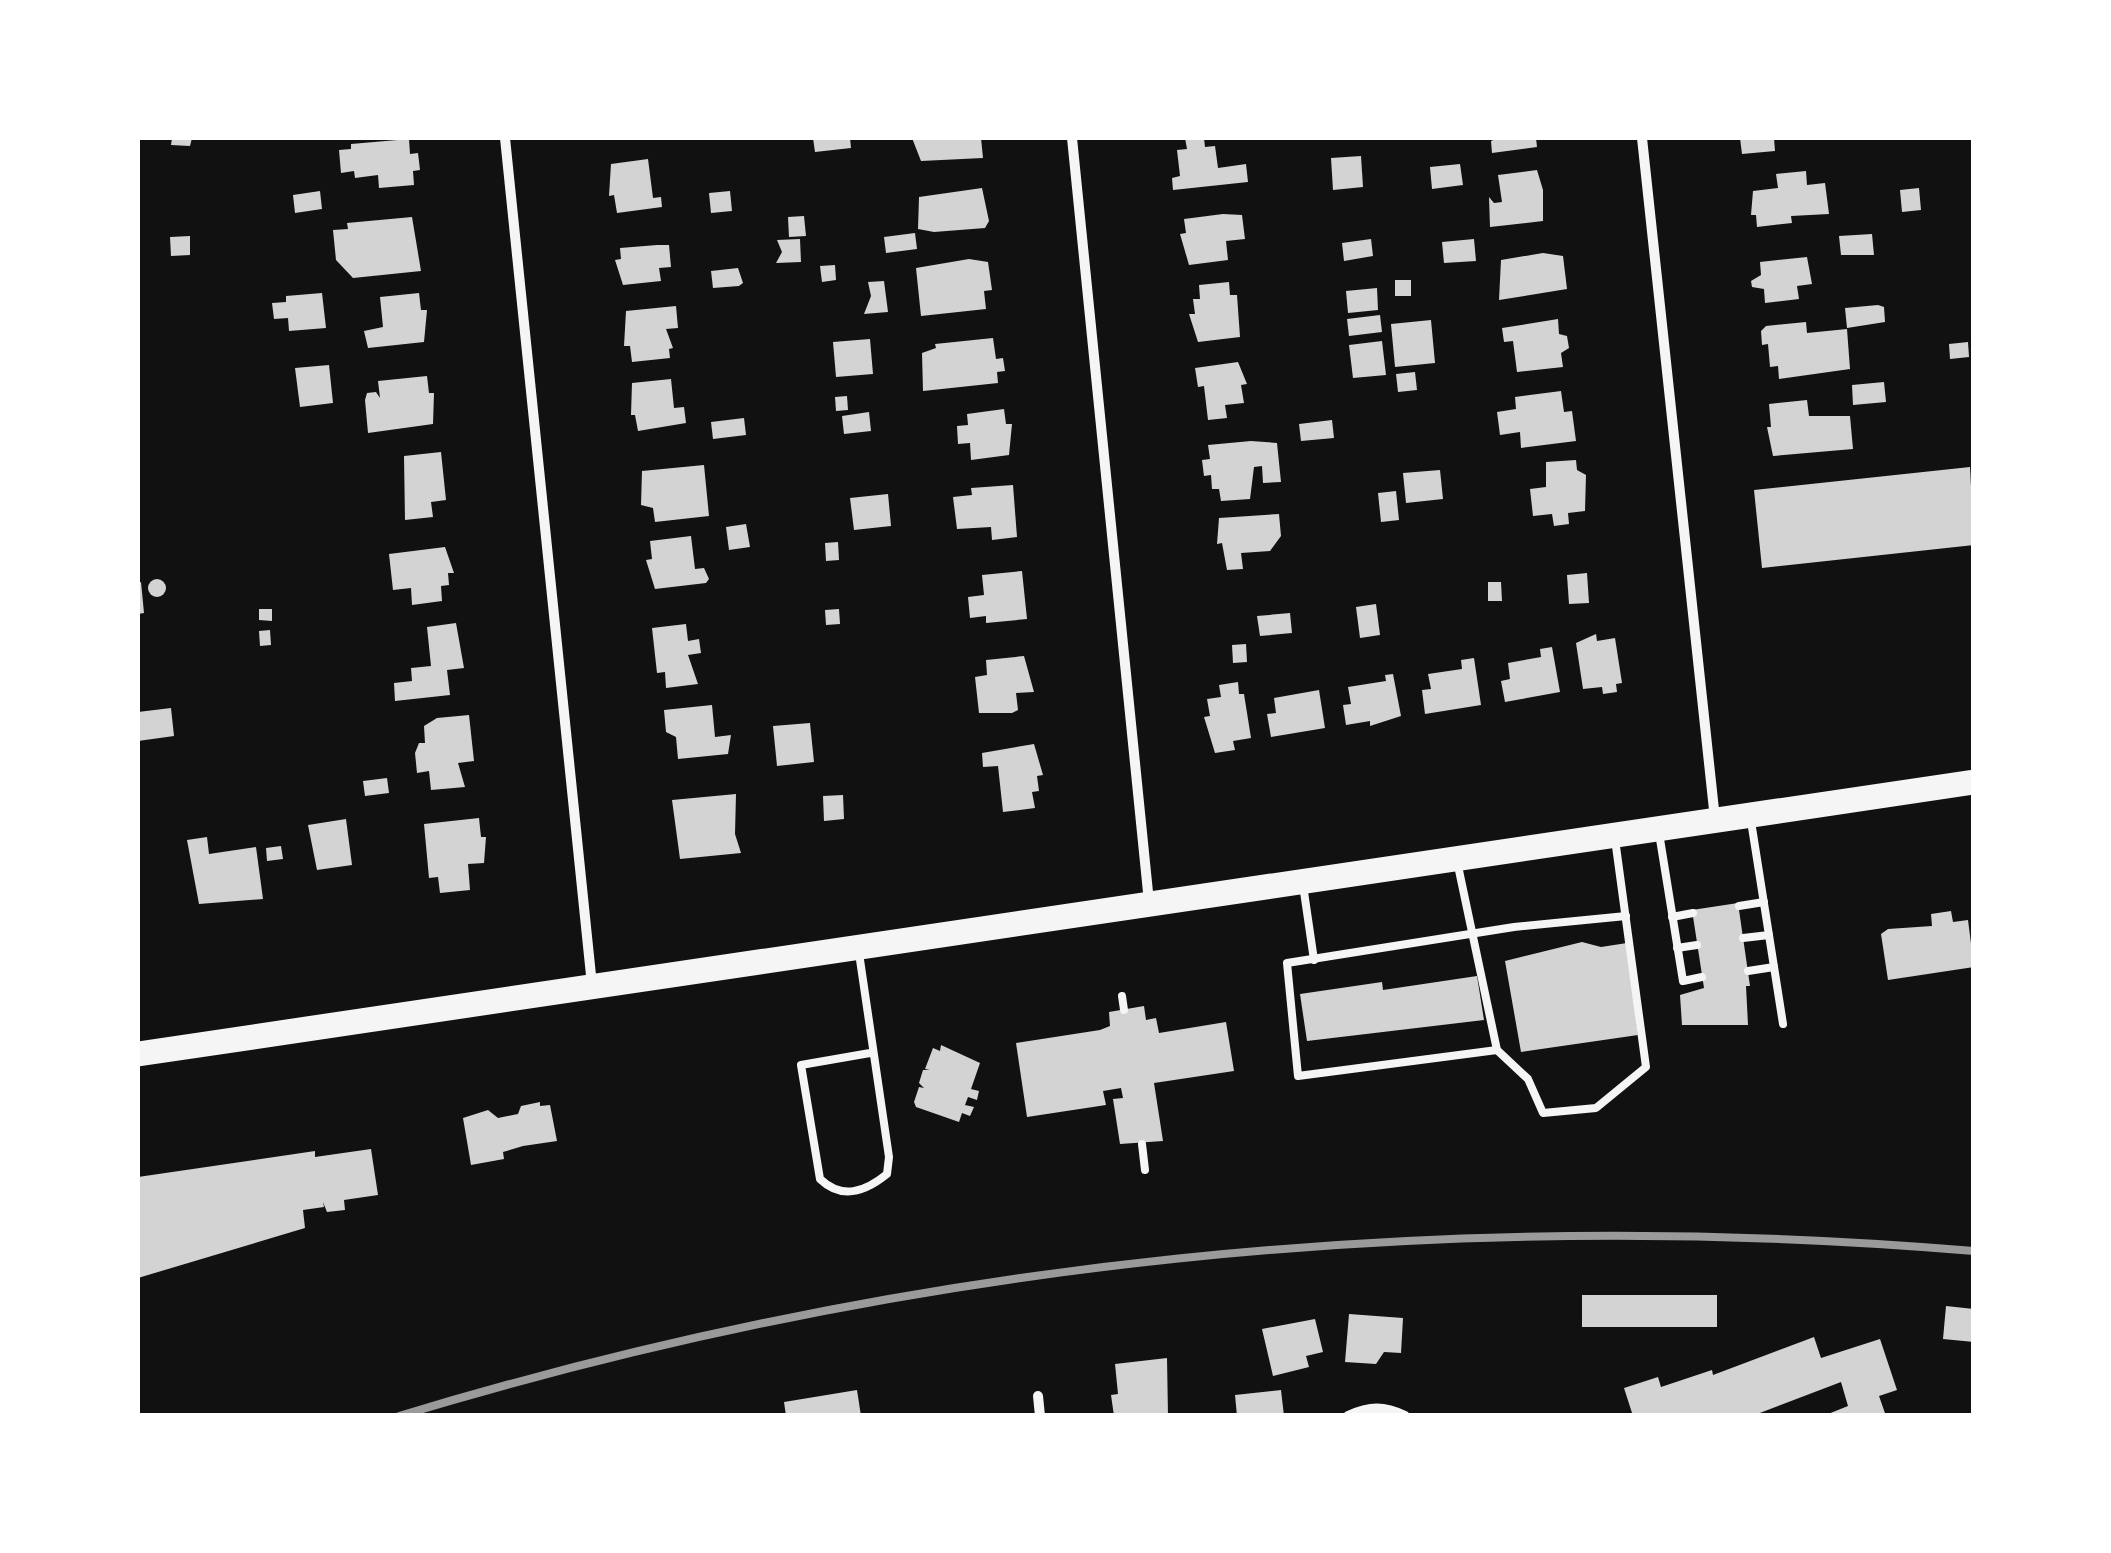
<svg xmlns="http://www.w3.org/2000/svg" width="2111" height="1553" viewBox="0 0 2111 1553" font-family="'Sofia Sans Condensed',sans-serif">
<rect width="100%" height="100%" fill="#111"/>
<g fill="#d3d3d3">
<path d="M172,138H192L190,146L171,145Z"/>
<path d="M813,138H850L851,148L815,152Z"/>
<path d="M912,138H981L983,158L921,161Z"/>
<path d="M1185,138H1204L1205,147L1215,146L1218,168L1246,164L1248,182L1173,190L1172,178L1180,176L1177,150L1187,149Z"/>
<path d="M1498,138H1536L1537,147L1492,153L1491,141Z"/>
<path d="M1740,138H1774L1775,151L1742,154Z"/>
<path d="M409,139L410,154L418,153L420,170L413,171L414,185L379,188L378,175L355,178L354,171L341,173L339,150L351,149V144Z"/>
<path d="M1361,156L1363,187L1333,190L1331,158Z"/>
<path d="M648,159L653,198L661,197L662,207L617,213L614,195L609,196L611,164Z"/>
<path d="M1460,164L1463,185L1432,189L1430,167Z"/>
<path d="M1537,170L1543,190V221L1490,227L1489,197L1494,203L1502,202L1498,175Z"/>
<path d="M1806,171L1807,185L1825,183L1829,214L1791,216L1792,223L1757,227L1756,215H1751L1753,191L1778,188L1776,174Z"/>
<path d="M982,188L989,221L985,228L934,232L918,229L919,197Z"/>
<path d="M1919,188L1921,210L1902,212L1900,190Z"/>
<path d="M320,191L322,209L295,213L293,195Z"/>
<path d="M730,191L732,211L711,213L709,193Z"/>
<path d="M1223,214L1242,215L1245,239L1226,241L1228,260L1189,265L1180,234L1186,233L1184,219Z"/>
<path d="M804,216L806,236L789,237L788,217Z"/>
<path d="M412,217L421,271L353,278L336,260L333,230L348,229L347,223Z"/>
<path d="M915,233L917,249L886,253L884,237Z"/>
<path d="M1872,234L1874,255H1841L1839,236Z"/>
<path d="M190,236V255L171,256L170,237Z"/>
<path d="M800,239L801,262L776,263L782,252L777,240Z"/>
<path d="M1371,239L1373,256L1344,261L1342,243Z"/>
<path d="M1474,239L1476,261L1444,263L1442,242Z"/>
<path d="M657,245H669L671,267L659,268L661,281L623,285L615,260L621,259L620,248Z"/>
<path d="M1543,253L1563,256L1567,289L1499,300L1501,260Z"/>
<path d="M1807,257L1812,284L1797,286L1799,299L1765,303L1764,289L1752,287L1751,281L1761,275L1760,262Z"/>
<path d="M969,259L988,262L992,290L984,291L986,309L921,316L916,268Z"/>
<path d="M835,265L836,280L822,282L820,266Z"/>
<path d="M738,268L743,283L739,286L713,288L711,271Z"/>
<rect x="1395" y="280" width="16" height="16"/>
<path d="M884,281L888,312L864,314L871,296L868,282Z"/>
<path d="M1229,282L1230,295H1237L1240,337L1198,342L1189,314H1195L1193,299H1200L1199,285Z"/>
<path d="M1377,288L1378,310L1348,313L1346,291Z"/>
<path d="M322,293L326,328L289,331L288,318L274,319L272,303L286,302V296Z"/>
<path d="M419,293L421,310H427L424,342L368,348L364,331L383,327L380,297Z"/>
<path d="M1878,305L1884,307L1885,322L1847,328L1845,308Z"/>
<path d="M676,306L678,328L666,329L673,348L669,349L670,358L632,362L630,346H624L626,311Z"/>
<path d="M1380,315L1382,332L1349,336L1347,319Z"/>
<path d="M1558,319L1559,334L1567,336L1569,348L1561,353L1563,367L1517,372L1513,341L1504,342L1502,328Z"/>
<path d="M1431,320L1435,363L1395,367L1391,324Z"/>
<path d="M1806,322L1807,333L1847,329L1850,369L1779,379L1778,366L1770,367L1768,344L1762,345L1761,331L1766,326Z"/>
<path d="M993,338L996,359L1003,358L1005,371L997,372L998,383L923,391L922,353L936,348L935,344Z"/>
<path d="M870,339L873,374L836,377L833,342Z"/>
<path d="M1382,341L1386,375L1353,378L1349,345Z"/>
<path d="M1968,342L1969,357L1950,359L1949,344Z"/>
<path d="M1238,362L1247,384L1241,385L1244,403L1225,405L1227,418L1208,420L1204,386L1198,387L1195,368Z"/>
<path d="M329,365L333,403L300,407L295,368Z"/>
<path d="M1415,372L1417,390L1398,392L1396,374Z"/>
<path d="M427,376L429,393H434L433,424L368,433L365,400L367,393L376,392L380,398L378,381Z"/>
<path d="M671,379L674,408L684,407L686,423L638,431L635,415H631L632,383Z"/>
<path d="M1884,382L1886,402L1853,405L1852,385Z"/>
<path d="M1561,391L1564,412L1572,411L1576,441L1521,448L1520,432L1500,435L1497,412L1516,409L1515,397Z"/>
<path d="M847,396L848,410L836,411L835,397Z"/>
<path d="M1807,400L1809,416H1850L1853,449L1773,456L1767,427H1771L1769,404Z"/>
<path d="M1004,409L1006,424H1012L1009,455L971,460L970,443L958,444L957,426L968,425L967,414Z"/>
<path d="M869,412L871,431L844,434L842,416Z"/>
<path d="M744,418L746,435L713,439L711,422Z"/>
<path d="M1332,420L1334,438L1301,441L1299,424Z"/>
<path d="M1251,441L1277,443L1281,482L1263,483L1262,466L1254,467L1250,499L1221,501L1219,489H1212L1211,475L1204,476L1202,460L1210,459L1208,445Z"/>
<path d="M441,452L446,500L431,502L433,517L405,520L404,456Z"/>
<path d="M1576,460L1577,470L1586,475L1585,511L1568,513L1569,524L1554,526L1552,514L1533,516L1530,489L1546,487V462Z"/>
<path d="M704,465L709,516L655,522L653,508L641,505L642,471Z"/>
<path d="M1970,467L1974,545L1762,568L1754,490Z"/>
<path d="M1440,470L1443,499L1406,503L1403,473Z"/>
<path d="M1013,485L1017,537L992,540L991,527L957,529L953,497L972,495L971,488Z"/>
<path d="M1396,491L1399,520L1381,522L1378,493Z"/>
<path d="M888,494L891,526L854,530L850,498Z"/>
<path d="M1279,514L1281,536L1270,551L1241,553L1243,569L1227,570L1222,543L1217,544L1219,518Z"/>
<path d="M746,524L750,547L729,550L726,527Z"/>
<path d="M691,536L695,569L704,568L709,579L706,583L655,589L646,560L652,559L650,541Z"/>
<path d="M838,542L839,560L826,561L825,543Z"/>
<path d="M445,547L454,573H448L449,585L441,586L442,601L412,605L411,588L393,590L389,554Z"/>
<path d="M1022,571L1027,619L986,623V616L970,618L968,597L984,595L982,575Z"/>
<path d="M1587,573L1589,603L1569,604L1567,575Z"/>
<circle cx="157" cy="588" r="9"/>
<path d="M141,582L144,613L138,614V583Z"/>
<path d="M1488,582H1501L1502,601H1488Z"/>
<path d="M1376,604L1380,635L1360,638L1356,607Z"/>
<path d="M259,609H272V621L259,620Z"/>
<path d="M839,609L840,624L826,625L825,610Z"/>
<path d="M1290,613L1292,633L1260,636L1257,616Z"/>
<path d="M456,623L464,668L447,670L450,695L395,701L394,683L412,681L411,668L431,666L427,627Z"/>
<path d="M686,624L688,641L699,639L701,653L688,655L698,684L666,688L665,672L657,673L652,628Z"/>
<path d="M270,630L271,645L260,646L259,631Z"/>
<path d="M1596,634L1597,641L1615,638L1622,683L1616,684L1617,692L1603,694L1602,687L1583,689L1576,643Z"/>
<path d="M1246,644L1247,662L1233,663L1232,645Z"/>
<path d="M1552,647L1560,692L1505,702L1501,681L1510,679L1508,663L1541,657L1540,649Z"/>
<path d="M1024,656L1034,692L1016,693L1018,710L1012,713H979L975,677L987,675L986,660Z"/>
<path d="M1474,658L1481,705L1425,714L1422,690L1431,689L1428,674L1462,669L1461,660Z"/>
<path d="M1393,674L1401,716L1370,726V721L1346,725L1343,705L1351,704L1348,687L1386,681L1385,675Z"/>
<path d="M1238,682L1239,694H1244L1251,738L1233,741L1235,750L1215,753L1204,717L1210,716L1207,699L1221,697L1219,685Z"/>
<path d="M1319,690L1325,728L1271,737L1267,714L1276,713L1274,698Z"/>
<path d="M712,705L715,737L731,735L728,754L678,759L676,737L666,732L664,710Z"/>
<path d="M171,708L174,736L138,741V712Z"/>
<path d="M469,715L474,761L458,763L465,787L431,790L429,771L417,773L415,753L419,743H425L424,726L437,718Z"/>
<path d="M810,723L814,762L777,766L773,726Z"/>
<path d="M1034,744L1043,775L1037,776L1039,791L1032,792L1035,808L1003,812L998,766L983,767L982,753Z"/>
<path d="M387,778L389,793L365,796L363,781Z"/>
<path d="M736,794L735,834L741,853L680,859L672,800Z"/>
<path d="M843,795L844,819L824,821L823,796Z"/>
<path d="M479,818L481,837H486L484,863L468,864L470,890L440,893L438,877L429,878L424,824Z"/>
<path d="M346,819L352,865L317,870L308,825Z"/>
<path d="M207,837L209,854L256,847L263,899L199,904L187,840Z"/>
<path d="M281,846L283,859L267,861L266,848Z"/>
<path d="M1738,903L1750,986H1746L1748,1025H1682L1680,995L1704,988L1692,910Z"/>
<path d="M1951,911L1953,922L1968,920L1974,967L1888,980L1881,934L1888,929L1932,926L1931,914Z"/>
<path d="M1582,942L1601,947L1627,943L1638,1035L1521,1052L1505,961Z"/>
<path d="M1477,976L1484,1020L1307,1041L1300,994L1382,982L1383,990Z"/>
<path d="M1144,1006L1146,1020L1156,1018L1159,1033L1226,1022L1234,1071L1154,1083L1163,1141L1120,1144L1113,1099L1123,1098L1121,1088L1103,1091L1106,1105L1027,1117L1016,1043L1100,1030L1110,1026L1109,1012Z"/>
<path d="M941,1045L980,1063L971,1089L979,1091L977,1100L968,1097L965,1105L974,1107L970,1116L962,1113L959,1122L916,1107L914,1102L919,1087L924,1088L919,1083L923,1070H930L925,1069L933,1048L940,1051Z"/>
<path d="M540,1102V1106L550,1105L557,1141L523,1146L503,1152L504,1159L471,1165L463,1118L488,1110L498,1118L518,1114L521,1106Z"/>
<path d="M371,1149L378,1195L344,1200L345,1210L327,1212L323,1202L324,1207L303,1210L305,1228L138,1278V1177L315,1151V1157Z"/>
<rect x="1582" y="1295" width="135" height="32"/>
<path d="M1946,1306L1974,1309V1342L1943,1339Z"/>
<path d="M1349,1314L1403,1318L1401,1353L1384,1352L1376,1364L1345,1362Z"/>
<path d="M1315,1319L1323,1352L1306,1356L1309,1367L1273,1376L1262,1329Z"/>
<path d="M1814,1337L1821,1358L1880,1339L1897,1390L1879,1396L1886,1416H1823L1848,1406L1841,1382L1752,1416H1633L1624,1388L1658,1377L1661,1387L1712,1370L1713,1375Z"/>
<path d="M1167,1358L1168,1416H1114L1111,1395L1118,1394L1115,1364Z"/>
<path d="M857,1390L861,1416H786L784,1402Z"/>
<path d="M1281,1390L1284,1416H1237L1235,1395Z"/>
</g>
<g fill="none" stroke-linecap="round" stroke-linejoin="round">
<g stroke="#f5f5f5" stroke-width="8">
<path d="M1751,821L1783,1024"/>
<path d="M1659,833L1683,981L1702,977"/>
<path d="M1457,861L1497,1050L1528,1079L1543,1113L1596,1108L1646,1067L1615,839"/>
<path d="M1303,885L1314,960"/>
<path d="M1739,906L1764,902"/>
<path d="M1672,917L1693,913"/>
<path d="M1743,938L1769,935"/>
<path d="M1677,948L1697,945"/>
<path d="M859,953L889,1157L887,1174C865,1192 842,1200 820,1179L801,1065L870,1053"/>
<path d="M1748,971L1774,967"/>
<path d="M1122,996L1124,1010"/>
<path d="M1497,1050L1298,1076L1287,963L1514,927L1626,916"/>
<path d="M1142,1144L1145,1170"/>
</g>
<g stroke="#f5f5f5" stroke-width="10">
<path d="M505,138L592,985"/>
<path d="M1072,138L1149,902"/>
<path d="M1642,138L1715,819"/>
<path d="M1038,1396L1040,1416"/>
<path d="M1348,1416C1370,1406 1384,1406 1405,1416"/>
</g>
<path stroke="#f5f5f5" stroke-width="25" d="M138,1054L1974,782"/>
<path stroke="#9a9a9a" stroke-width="8" d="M399,1416C910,1261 1441,1206 1974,1251"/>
</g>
<rect width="2111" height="1553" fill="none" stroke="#ffffff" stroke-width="280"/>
</svg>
